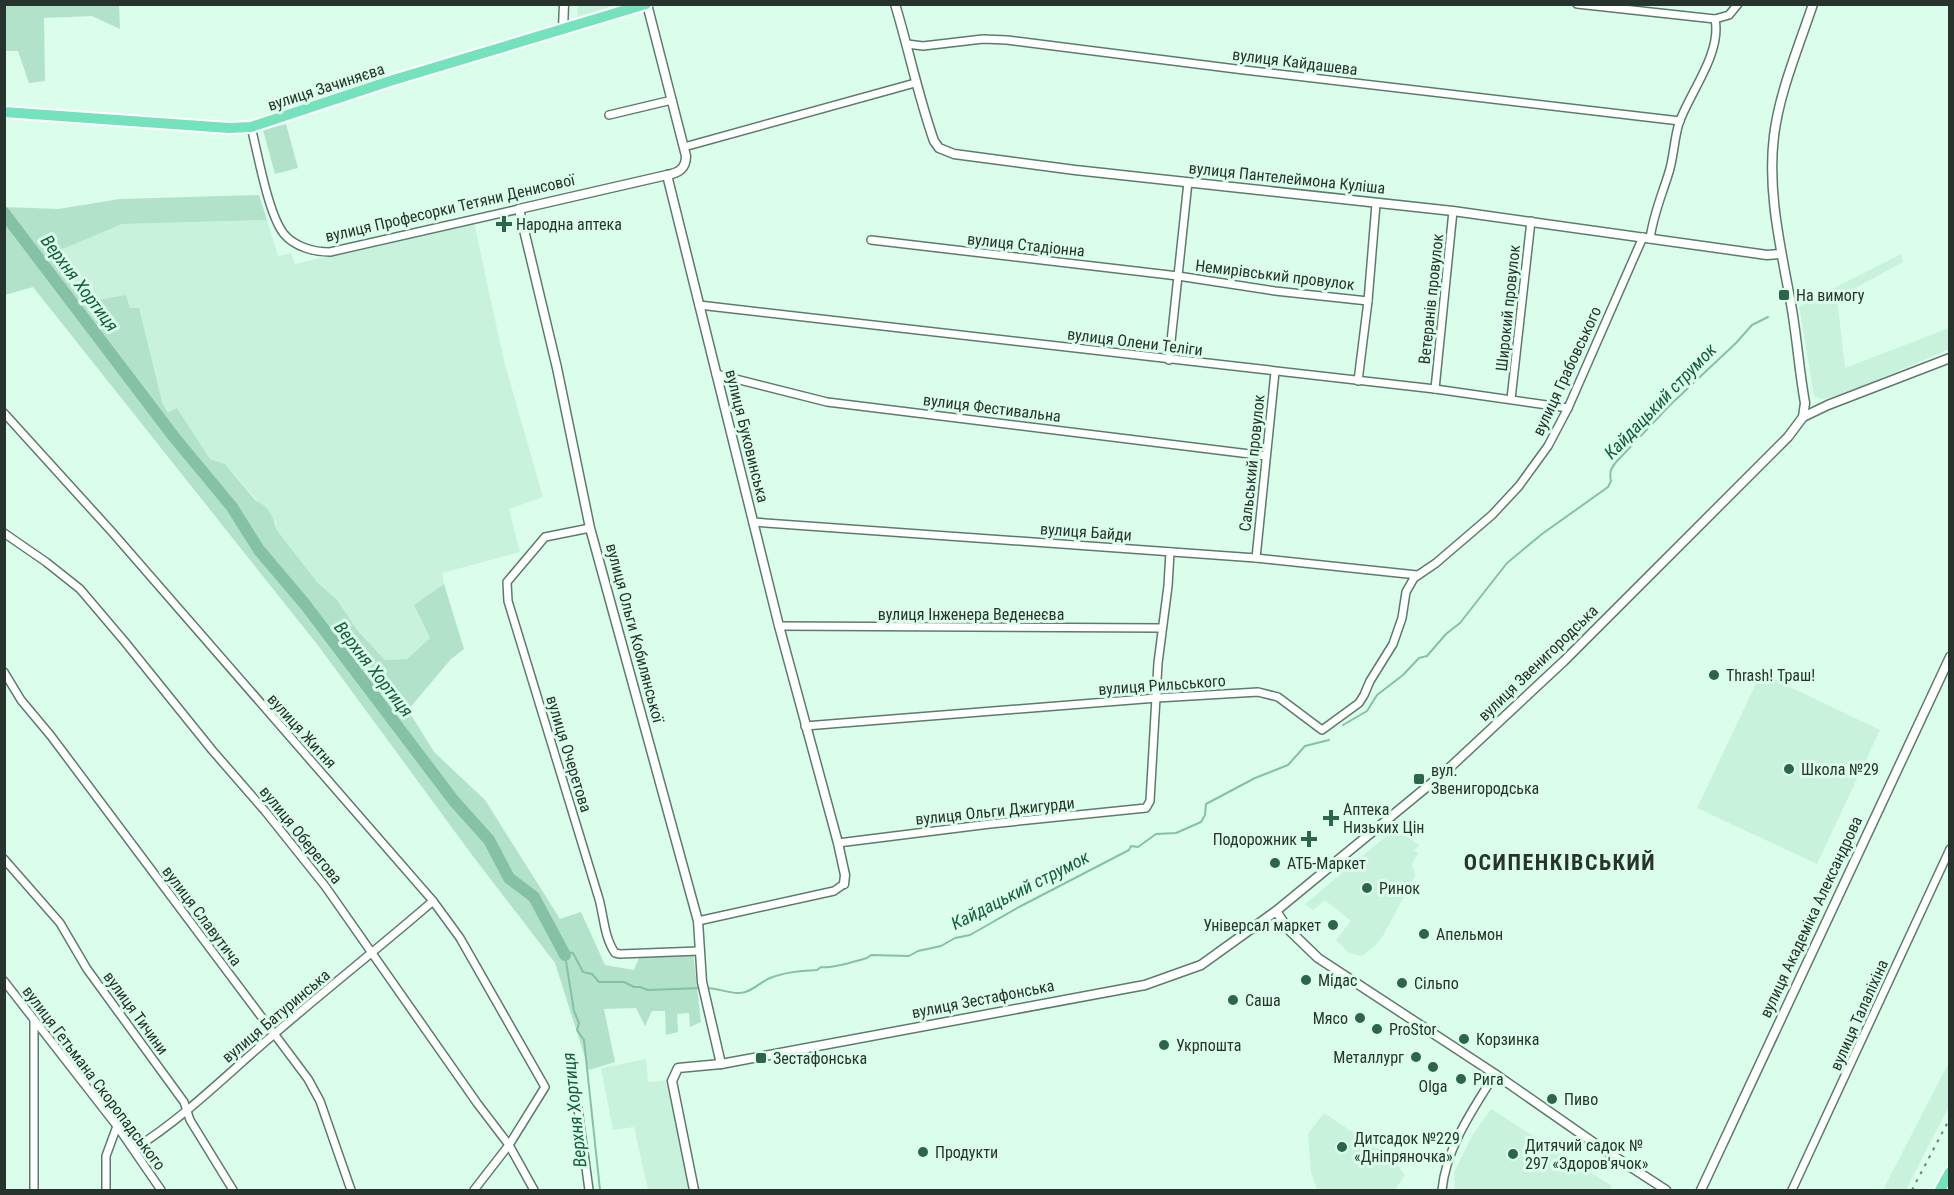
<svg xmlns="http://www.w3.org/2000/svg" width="1954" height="1195" viewBox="0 0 1954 1195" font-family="'Roboto Condensed',sans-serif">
<rect width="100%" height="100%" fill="#dbfdeb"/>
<g fill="#c9f2dd">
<path d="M578,5V4L616,5L577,17Z"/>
<path d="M267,220L278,256L291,253L295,264L474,222L504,361L543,497L509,509L520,552L442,573L444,584L414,605L430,638L407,659L385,660L358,631L337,600L317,582L276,529V522L225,464L210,459L177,408L169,412L162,402L126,295L96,300L86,298L58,250L122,224Z"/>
<path d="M1901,254L1903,262L1837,298L1845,368L1949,328V349L1845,394L1821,399L1814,396L1799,306Z"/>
<path d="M1761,673L1880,730L1817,864L1697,808Z"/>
<path d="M1395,829L1419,845L1414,851L1418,853L1412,864L1415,876L1384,934L1375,946L1362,956L1349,953L1336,940L1351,921L1325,900L1313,910L1305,904Z"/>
<path d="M646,1059L648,1082L668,1080L691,1190H648L634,1127L613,1130L601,1068Z"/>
<path d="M1949,1062V1106L1906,1190H1883Z"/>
<path d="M1491,1109L1612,1186L1609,1190H1455L1454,1172L1472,1136Z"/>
<path d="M1324,1113L1394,1160L1405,1175L1395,1190H1317L1311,1172L1308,1134Z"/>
</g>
<g fill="#b2e2c9">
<path d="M4,5H119L120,29L92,16L44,18L45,81L29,83L18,51H5Z"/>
<path d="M286,124L298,168L275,174L263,130Z"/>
<path d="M259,195L267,220L122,224L58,251L86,298L96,300L126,295L130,308H139L162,402L168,412L177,408L210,459L225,464L256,501C266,504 275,518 276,529L317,582L337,600L358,631L385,660L407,659L430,638L414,605L444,584L464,649L451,659L408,710L434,752L485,800L560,919L581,912L605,965L634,970L640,955L693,952L701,1022L690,1027L689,1013L677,1014L678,1032L666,1035L665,1011H652L645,1026L636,1008L604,1009L615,1062L589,1070L555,963L472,855L320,648L33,287L5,295L4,202L5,207L58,209L120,199Z"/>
</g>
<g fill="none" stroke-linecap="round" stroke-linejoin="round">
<g stroke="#85c1a4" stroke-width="2">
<path d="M1343,725L1367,711L1377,695L1403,675L1419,658L1427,656L1446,634L1460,623L1507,563L1542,534L1608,487L1611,481C1609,472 1611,468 1617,461L1670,405L1736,343L1752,325L1768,317"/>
<path d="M563,951L573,953L583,972L592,974L599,982H624L634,987H640L648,990L702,988"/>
<path d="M565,955L574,1011L579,1023L577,1030L584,1040L600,1190"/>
<path d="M707,988C718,988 730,994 740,993C751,993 760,982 770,978C785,972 801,971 817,970L821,967C829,969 857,961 867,958L871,955L909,956L918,951L941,946L955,938L970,935L1019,907L1129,850L1131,846L1138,847L1156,834L1176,833L1201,822L1205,815L1206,804L1255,778L1288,765L1305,746L1329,740"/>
</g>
<path stroke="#85c1a4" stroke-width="12" d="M4,213L174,437L232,507L259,550L304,603L454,801L489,840L509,878L534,897L565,955"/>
<defs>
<g id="minor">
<path d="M1577,4L1715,19"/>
<path d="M907,44L923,46L983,39L1007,40L1244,70L1680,121"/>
<path d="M609,115L672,100"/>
<path d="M251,127C258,154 268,214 284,234C295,247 314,252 330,252L519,209"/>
<path d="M684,147L915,83"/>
<path d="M1650,239C1653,215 1662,195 1669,172C1674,156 1674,139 1679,123C1690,92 1722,53 1715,19L1729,15L1738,4"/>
<path d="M871,240L1178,276L1275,291L1368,301"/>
<path d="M699,305L1435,389L1568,408"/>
<path d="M1169,360L1188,182"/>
<path d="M716,374L827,402L1266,456"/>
<path d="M1358,381L1368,301L1376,204"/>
<path d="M1435,389L1453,211"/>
<path d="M1511,399L1531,221"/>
<path d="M4,413L112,532L433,901L460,938L545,1087L509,1145L474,1190"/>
<path d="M753,522L1256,558L1417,575"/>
<path d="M590,528L545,537L507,582L508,601L599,899C604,917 604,937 615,953L620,954L699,951"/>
<path d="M4,533L46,562L80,589L125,642L212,750L265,811L325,886L477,1103L509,1145L534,1190"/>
<path d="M1256,558L1275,372"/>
<path d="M779,626L1162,628"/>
<path d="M4,672L21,700L51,736L308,1079L320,1101L351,1190"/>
<path d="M805,726L1157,698L1258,692L1278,697L1322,730L1359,703L1364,695L1370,681L1393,644L1402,618L1406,592L1414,578L1436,563L1492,515L1519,486L1548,446L1568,408L1643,237"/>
<path d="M838,843L990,824L1146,808L1150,801L1158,663L1168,586L1170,552"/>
<path d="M4,859L60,923L87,969L184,1102L190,1120L233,1190"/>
<path d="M698,921L834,891L844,884"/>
<path d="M4,981L117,1126L161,1190"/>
<path d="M34,1021V1190"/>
<path d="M574,1079L589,1190"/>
<path d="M134,1149C185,1117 226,1075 272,1036C325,990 380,947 433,901"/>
<path d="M106,1190V1156L117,1126"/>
<path d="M1442,1190C1446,1148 1473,1109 1495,1074"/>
<path d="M1792,1190L1950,849"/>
</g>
<g id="tertiary">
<path d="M647,4L686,156C686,169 678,173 667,175L779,626L838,843L845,875L844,884"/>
<path d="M895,4C909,50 918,96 934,141L939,148L954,154L1075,170L1453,211L1767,255L1781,254"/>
<path d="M563,29L564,4"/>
<path d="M667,175L519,209L557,368L590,528L698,921L702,982L721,1064"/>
<path d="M1803,417L1805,403C1799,370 1797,337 1791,304C1781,249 1767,192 1774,136C1779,93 1799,46 1813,4"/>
<path d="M1276,911L1288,929L1318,958L1495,1074L1597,1145L1666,1190"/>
<path d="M694,1190L672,1081L678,1068L721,1064L1145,985L1201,965L1276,911L1445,772L1564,661L1788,437L1803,417L1828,405L1950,358"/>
<path d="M1701,1190L1950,657"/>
</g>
<g id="primary">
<path d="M4,112L229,128L251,127L390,81L646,4"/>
<path d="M1940,1190L1950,1172"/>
</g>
</defs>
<use href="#minor" stroke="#5d7b6c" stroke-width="10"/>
<use href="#tertiary" stroke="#5d7b6c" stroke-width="11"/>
<use href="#primary" stroke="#fff" stroke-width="14"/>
<use href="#minor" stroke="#fff" stroke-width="7"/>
<use href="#tertiary" stroke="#fff" stroke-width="8"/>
<use href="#primary" stroke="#74e2bd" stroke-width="10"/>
<path stroke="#6d8278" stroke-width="2" stroke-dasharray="3 6" stroke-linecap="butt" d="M1912,1190L1950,1118"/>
</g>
<g fill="#2d654c" stroke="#dbfdeb" stroke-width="2">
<path d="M501 215h6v6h6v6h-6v6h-6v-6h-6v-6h6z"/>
<rect x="1778" y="289" width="12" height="12" rx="3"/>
<circle cx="1714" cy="675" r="6"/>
<circle cx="1789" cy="769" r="6"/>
<rect x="1413" y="773" width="12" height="12" rx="3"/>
<path d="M1328 809h6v6h6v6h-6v6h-6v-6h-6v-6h6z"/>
<path d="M1306 830h6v6h6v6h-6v6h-6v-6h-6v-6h6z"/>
<circle cx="1275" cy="863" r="6"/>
<circle cx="1367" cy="888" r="6"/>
<circle cx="1333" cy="925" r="6"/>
<circle cx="1424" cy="934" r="6"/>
<circle cx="1306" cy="980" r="6"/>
<circle cx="1402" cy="983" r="6"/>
<circle cx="1233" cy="1000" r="6"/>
<circle cx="1360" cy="1018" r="6"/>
<circle cx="1377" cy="1029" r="6"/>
<circle cx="1464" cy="1039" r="6"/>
<circle cx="1164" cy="1045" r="6"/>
<circle cx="1416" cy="1057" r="6"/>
<rect x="755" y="1052" width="12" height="12" rx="3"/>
<circle cx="1433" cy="1067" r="6"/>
<circle cx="1461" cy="1079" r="6"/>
<circle cx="1552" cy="1099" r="6"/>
<circle cx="1342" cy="1147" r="6"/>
<circle cx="923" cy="1152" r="6"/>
<circle cx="1513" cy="1154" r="6"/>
</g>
<g text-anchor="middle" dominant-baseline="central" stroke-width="6" stroke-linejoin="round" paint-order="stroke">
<g font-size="16" fill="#27342e" stroke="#dbfdeb">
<text transform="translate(1295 62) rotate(7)">вулиця Кайдашева</text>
<text transform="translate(326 87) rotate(-18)">вулиця Зачиняєва</text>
<text transform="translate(1287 178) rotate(6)">вулиця Пантелеймона Куліша</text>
<text transform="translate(450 208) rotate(-13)">вулиця Професорки Тетяни Денисової</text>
<text transform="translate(1026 245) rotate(6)">вулиця Стадіонна</text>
<text transform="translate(1275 275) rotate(7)">Немирівський провулок</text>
<text transform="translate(1431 299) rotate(-84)">Ветеранів провулок</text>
<text transform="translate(1508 308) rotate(-84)">Широкий провулок</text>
<text transform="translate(1135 342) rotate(7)">вулиця Олени Теліги</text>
<text transform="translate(1567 371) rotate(-65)">вулиця Грабовського</text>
<text transform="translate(992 408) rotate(7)">вулиця Фестивальна</text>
<text transform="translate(747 436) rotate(76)">вулиця Буковинська</text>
<text transform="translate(1252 463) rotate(-84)">Сальський провулок</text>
<text transform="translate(1086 532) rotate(4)">вулиця Байди</text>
<text x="971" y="614">вулиця Інженера Веденеєва</text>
<text transform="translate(635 633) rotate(75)">вулиця Ольги Кобилянської</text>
<text transform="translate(1538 663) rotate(-44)">вулиця Звенигородська</text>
<text transform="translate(1162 685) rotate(-4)">вулиця Рильського</text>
<text transform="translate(302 731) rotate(48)">вулиця Житня</text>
<text transform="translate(569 754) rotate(73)">вулиця Очеретова</text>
<text transform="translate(995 811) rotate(-6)">вулиця Ольги Джигурди</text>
<text transform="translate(301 835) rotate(51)">вулиця Оберегова</text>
<text transform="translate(202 916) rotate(53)">вулиця Славутича</text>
<text transform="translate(1811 917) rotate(-65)">вулиця Академіка Александрова</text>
<text transform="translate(983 999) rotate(-11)">вулиця Зестафонська</text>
<text transform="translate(136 1013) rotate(54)">вулиця Тичини</text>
<text transform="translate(1859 1015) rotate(-66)">вулиця Талаліхіна</text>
<text transform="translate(276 1016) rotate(-40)">вулиця Батуринська</text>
<text transform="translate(94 1078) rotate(53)">вулиця Гетьмана Скоропадського</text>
</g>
<g font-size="16" fill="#27342e" stroke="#dbfdeb" text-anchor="start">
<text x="516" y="224">Народна аптека</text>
<text x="1796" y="295">На вимогу</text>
<text x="1726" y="675">Thrash! Траш!</text>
<text x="1801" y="769">Школа №29</text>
<text x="1431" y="770">вул.<tspan x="1431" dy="18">Звенигородська</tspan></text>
<text x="1343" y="809">Аптека<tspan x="1343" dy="18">Низьких Цін</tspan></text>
<text x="1297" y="839" text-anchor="end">Подорожник</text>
<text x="1287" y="863">АТБ-Маркет</text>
<text x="1379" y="888">Ринок</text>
<text x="1321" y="925" text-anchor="end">Універсал маркет</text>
<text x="1436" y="934">Апельмон</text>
<text x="1318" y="980">Мідас</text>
<text x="1414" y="983">Сільпо</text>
<text x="1245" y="1000">Саша</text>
<text x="1348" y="1018" text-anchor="end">Мясо</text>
<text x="1389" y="1029">ProStor</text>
<text x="1476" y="1039">Корзинка</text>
<text x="1176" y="1045">Укрпошта</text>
<text x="1404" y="1057" text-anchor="end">Металлург</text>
<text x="773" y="1058">Зестафонська</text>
<text x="1473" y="1079">Рига</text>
<text x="1433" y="1086" text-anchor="middle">Olga</text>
<text x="1564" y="1099">Пиво</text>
<text x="1354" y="1138">Дитсадок №229<tspan x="1354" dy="18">«Дніпряночка»</tspan></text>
<text x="1525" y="1145">Дитячий садок №<tspan x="1525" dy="18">297 «Здоров'ячок»</tspan></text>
<text x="935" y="1152">Продукти</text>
</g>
<g font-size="18" font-style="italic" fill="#155d42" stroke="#dbfdeb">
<text transform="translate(80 283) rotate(53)">Верхня Хортиця</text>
<text transform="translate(1660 401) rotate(-46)">Кайдацький струмок</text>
<text transform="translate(374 669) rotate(52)">Верхня Хортиця</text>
<text transform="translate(1020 890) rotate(-27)">Кайдацький струмок</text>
<text transform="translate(574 1110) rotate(-96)">Верхня Хортиця</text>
</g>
<g font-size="22" font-weight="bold" letter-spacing="1.5" fill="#27342e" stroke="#dbfdeb">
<text x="1560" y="862">ОСИПЕНКІВСЬКИЙ</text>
</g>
</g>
<rect width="1954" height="1195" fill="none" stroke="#27342e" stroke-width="12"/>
</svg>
